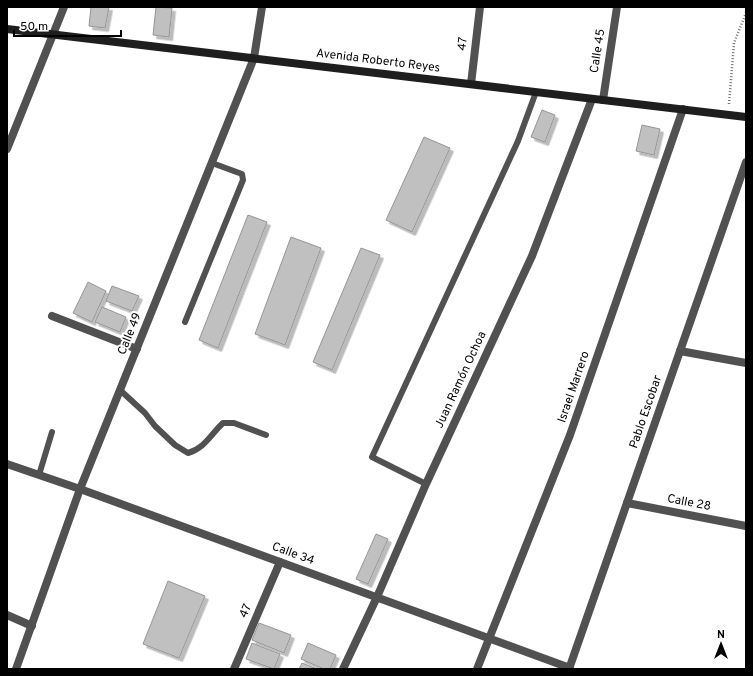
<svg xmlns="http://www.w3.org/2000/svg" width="753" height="676" viewBox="0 0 753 676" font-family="Overpass,sans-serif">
<defs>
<filter id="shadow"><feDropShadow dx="3.5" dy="3.5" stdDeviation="0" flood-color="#0004"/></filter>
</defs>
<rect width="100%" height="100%" fill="#fff"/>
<g fill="#c0c0c0" stroke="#959595" filter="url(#shadow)">
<path d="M91,7H109L105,28L89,26Z"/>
<path d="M156,7L172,8L169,37L153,35Z"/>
<path d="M542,110L555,115L545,142L531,137Z"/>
<path d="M642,125L660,129L654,155L636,151Z"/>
<path d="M424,137L450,148L412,232L386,220Z"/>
<path d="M248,215L267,222L218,348L199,340Z"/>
<path d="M291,237L321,248L285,345L255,334Z"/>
<path d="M361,248L380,255L332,370L313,362Z"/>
<path d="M88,282L106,291L92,322L73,313Z"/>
<path d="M112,286L139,296L132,311L106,301Z"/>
<path d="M102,307L126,317L120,332L95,322Z"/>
<path d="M376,534L388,539L368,584L356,579Z"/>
<path d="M168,581L205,596L179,658L143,644Z"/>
<path d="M259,623L291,635L284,653L252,640Z"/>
<path d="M252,643L280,654L274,669L246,659Z"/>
<path d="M308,643L336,655L330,669H324L301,659Z"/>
<path d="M302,663L317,669H299Z"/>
</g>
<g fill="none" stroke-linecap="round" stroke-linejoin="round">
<path stroke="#737373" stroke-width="2.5" stroke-dasharray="1 2" stroke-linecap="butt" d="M729,104L734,43L746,13"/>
<g stroke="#515151" stroke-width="6">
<path d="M185,322L243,180L242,174L212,163"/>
<path d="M120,390L145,413L155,426L175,445L188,453C205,448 211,434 223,423H234L266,435"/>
<path d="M39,475L52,432"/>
<path d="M426,484L372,457L518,141L536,92"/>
</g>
<g stroke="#515151" stroke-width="8">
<path d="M471,84L480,7"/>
<path d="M603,100L617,7"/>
<path d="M7,149L64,7"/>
<path d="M52,316L137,349"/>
<path d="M680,351L746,363"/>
<path d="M7,464L80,489L570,668"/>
<path d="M627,503L746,526"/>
<path d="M7,615L32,626"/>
<path d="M16,669L80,489L254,58L262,7"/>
<path d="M234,669L280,562"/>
<path d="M343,669L377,597L426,484L532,256L592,99"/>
<path d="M477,669L570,435L683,109"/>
<path d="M569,669L746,162"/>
</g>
<path stroke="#1e1e1e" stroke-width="8" d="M7,29L746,117"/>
</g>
<g text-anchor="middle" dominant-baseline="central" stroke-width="4" stroke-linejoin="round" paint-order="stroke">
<g font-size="12" fill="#000" stroke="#fff">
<text transform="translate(463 44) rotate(-83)">47</text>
<text transform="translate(598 51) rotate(-81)">Calle 45</text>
<text transform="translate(378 61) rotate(7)">Avenida Roberto Reyes</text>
<text transform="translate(130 334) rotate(-68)">Calle 49</text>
<text transform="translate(461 380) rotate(-65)">Juan Ramón Ochoa</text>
<text transform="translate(574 387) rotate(-71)">Israel Marrero</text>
<text transform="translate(646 412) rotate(-71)">Pablo Escobar</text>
<text transform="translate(689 503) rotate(11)">Calle 28</text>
<text transform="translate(293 554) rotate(20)">Calle 34</text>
<text transform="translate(246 611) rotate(-67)">47</text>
</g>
</g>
<rect width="753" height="676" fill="none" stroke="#000000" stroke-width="16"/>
<g transform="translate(721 644)" stroke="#ffffff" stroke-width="3" paint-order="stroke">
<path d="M0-3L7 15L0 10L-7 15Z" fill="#000000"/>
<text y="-6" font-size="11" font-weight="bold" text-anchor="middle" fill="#000000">N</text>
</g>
<path d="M14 30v6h107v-6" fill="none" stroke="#000000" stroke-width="2"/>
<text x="20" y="30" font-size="12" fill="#000000" stroke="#ffffff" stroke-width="3" paint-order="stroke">50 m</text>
</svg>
